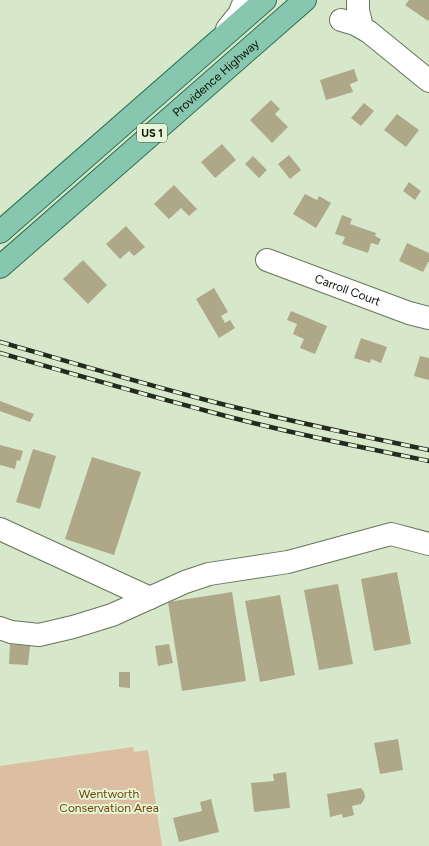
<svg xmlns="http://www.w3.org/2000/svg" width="429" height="846" viewBox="0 0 429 846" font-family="Figtree,sans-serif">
<rect width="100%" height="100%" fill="#d7e8ca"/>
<path fill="#dcbea0" d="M133,747L134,752L148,750L162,846H0V766Z"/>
<g fill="#aea889">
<path d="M409,0H429V19L428,21L405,5Z"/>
<path d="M354,69L358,81L350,84L353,92L326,100L320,80Z"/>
<path d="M271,100L280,109L275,114L288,127L272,143L250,120Z"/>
<path d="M364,103L374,111L361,126L351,118Z"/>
<path d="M397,114L419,130L406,147L384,130Z"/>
<path d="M222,144L236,160L215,178L201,162Z"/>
<path d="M289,155L301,170L290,179L278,164Z"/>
<path d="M253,156L267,170L259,178L245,164Z"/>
<path d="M409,182L421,191L415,200L403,191Z"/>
<path d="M174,185L197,209L189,216L181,208L169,219L154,204Z"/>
<path d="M305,194L317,200L319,196L331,203L316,228L293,214Z"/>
<path d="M342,215L352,219L350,224L376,233L375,236L381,239L378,245L371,243L368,253L342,244L345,237L335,234Z"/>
<path d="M126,226L145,247L134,256L129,251L120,259L106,244Z"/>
<path d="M407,243L429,253V262H428L423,272L399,261Z"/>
<path d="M83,260L107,285L88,304L63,279Z"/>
<path d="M214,288L228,312L221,316L225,323L230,320L235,328L219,338L196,299Z"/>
<path d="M291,311L327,326L315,354L300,348L304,339L293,334L297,324L287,320Z"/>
<path d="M361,338L387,347L381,363L371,359L370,363L354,358Z"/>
<path d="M420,356L429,358V380L414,376Z"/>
<path d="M0,401L34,414L30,422L0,411Z"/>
<path d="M0,445L23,451L20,461L17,460L15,469L0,465Z"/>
<path d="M33,449L56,456L40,509L16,502Z"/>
<path d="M92,457L141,472L114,555L65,539Z"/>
<path d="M397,572L411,644L374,651L361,579Z"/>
<path d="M338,584L353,664L319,670L304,590Z"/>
<path d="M232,592L246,681L182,691L168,602Z"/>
<path d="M280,595L295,675L260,682L245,601Z"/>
<path d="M10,644L30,646L28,665L9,664Z"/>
<path d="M169,644L173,663L158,666L155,646Z"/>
<path d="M119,672H130V688L119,687Z"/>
<path d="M398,739L403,770L380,774L374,743Z"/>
<path d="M286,772L290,808L254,812L251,783L274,781L273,774Z"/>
<path d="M361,788L364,792L365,797L363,801L361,804L352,806L354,815L343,818L342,814L330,817L327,794Z"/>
<path d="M211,799L219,832L179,842L173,818L202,811L200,802Z"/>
</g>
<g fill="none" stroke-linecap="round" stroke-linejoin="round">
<defs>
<g id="minor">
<path d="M358,0V10L362,27"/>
<path d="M341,20L355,24L369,32L429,81"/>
<path d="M227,29L239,14L245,0"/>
<path id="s1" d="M267,260L409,313L429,318"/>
<path d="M0,529L150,598"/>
<path d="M0,628L11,632L39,635L73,627L112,615L185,582L209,574L288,562L391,534L429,544"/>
</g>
<g id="major">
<path d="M0,232L265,0"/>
<path id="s2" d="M0,267L305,0"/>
</g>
</defs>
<use href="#minor" stroke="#66755a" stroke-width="24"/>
<use href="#major" stroke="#2a7051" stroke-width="24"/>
<use href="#minor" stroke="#fff" stroke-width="22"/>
<use href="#major" stroke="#88c7af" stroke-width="22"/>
<defs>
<g id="rail">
<path d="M0,342C70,362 140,383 210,401C283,420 356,435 429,450"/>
<path d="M0,353C69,373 138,393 207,411C280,431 355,446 429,461"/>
</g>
</defs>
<use href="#rail" stroke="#242a1e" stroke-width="4.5"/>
<use href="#rail" stroke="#e5f5d7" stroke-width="3" stroke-dasharray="9" stroke-linecap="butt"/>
</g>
<g text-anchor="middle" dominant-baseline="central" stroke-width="4" stroke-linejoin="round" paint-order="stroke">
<rect fill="#e5f5d7" stroke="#4e5646" stroke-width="1" x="137" y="124" width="30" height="18" rx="3"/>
<g font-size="11" font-weight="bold" fill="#0d1208">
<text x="152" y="133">US 1</text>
</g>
<g font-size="12" fill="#0d1208" stroke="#e5f5d7">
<text stroke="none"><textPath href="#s2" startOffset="287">Providence Highway</textPath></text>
<text stroke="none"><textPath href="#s1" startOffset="86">Carroll Court</textPath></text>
</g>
<g font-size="12" fill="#724405" stroke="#e5f5d7">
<text x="109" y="794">Wentworth<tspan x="109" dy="14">Conservation Area</tspan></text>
</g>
</g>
</svg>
